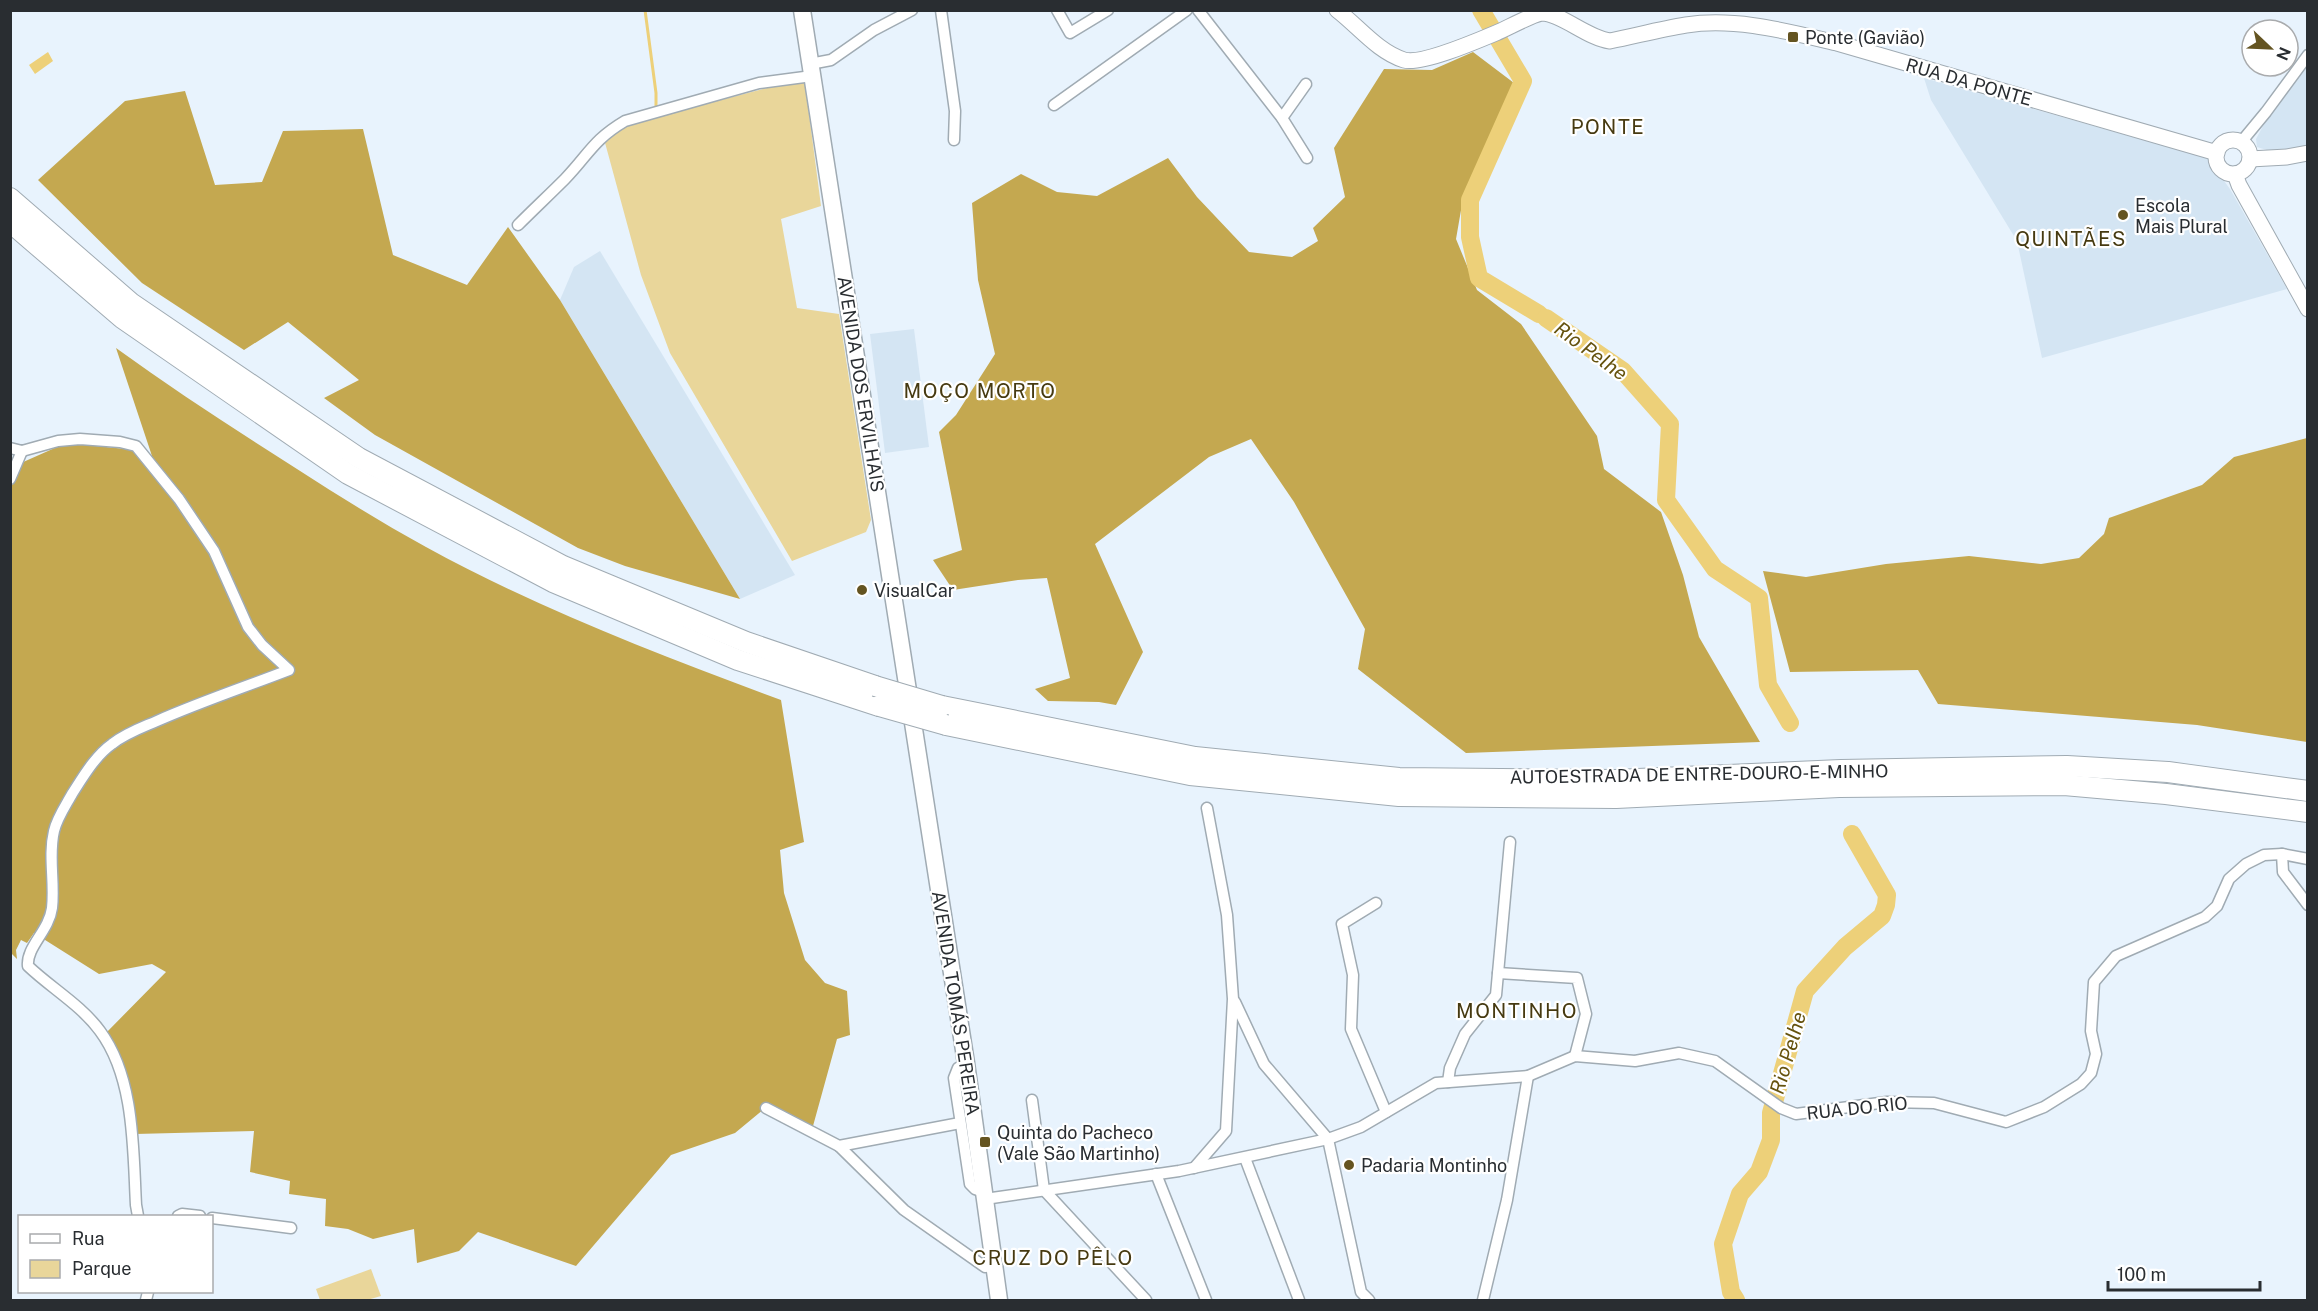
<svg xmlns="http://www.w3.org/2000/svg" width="2318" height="1311" viewBox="0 0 2318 1311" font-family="'Public Sans',sans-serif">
<rect width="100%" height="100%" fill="#e8f3fd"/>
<g fill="#d4e5f3">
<path d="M2307,67V147L2273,152L2257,147L2256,139L2263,126Z"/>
<path d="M1924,78L2207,158L2230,189L2287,289L2042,358L2017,241L1931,100Z"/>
<path d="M600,251L795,575L740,599L560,300L574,267Z"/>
<path d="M914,329L929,447L885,453L870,334Z"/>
</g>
<g fill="#e9d69a">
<path d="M798,80L805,83L821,206L781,219L797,308L839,314L871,520L866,532L792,561L670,353L641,275L604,139L625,125Z"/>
<path d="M371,1269L381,1296L367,1300H320L316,1289Z"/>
</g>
<g fill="#c4a850">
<path d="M1473,52L1514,83L1464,193L1456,239L1477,290L1521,324L1597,436L1604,469L1661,512L1683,575L1699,637L1760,742L1466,753L1358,669L1365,629L1294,502L1251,439L1209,457L1095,544L1143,652L1116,705L1099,702L1048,701L1035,689L1070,678L1047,578L1018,580L953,590L933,560L962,550L939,432L956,415L995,354L978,280L972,203L1021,174L1057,192L1097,196L1168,158L1197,197L1249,252L1292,257L1318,241L1313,228L1345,197L1334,148L1384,69L1432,70Z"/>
<path d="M185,91L215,185L262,182L283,131L363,129L393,255L467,285L508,227L560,300L740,599L625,566L578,548L375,435L324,398L359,380L288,322L244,350L142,283L38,180L125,101Z"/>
<path d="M116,348C175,391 236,430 297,469C339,496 382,523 426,547C539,609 660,655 781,700L804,842L780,850L784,893L805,960L825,983L847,991L850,1035L837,1039L813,1126L770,1104L735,1133L671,1155L576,1266L478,1232L459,1251L417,1263L414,1229L373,1239L348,1229L325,1226L326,1199L289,1194L290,1181L250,1172L254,1131L135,1134C132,1097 129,1063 105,1034L166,972L152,964L99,974L34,933L27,943L21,940L16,950L17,959L11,953L10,490L21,463L66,443L126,449L152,456Z"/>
<path d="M2307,438V742L2197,725L1938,704L1918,670L1790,672L1763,571L1806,577L1886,564L1969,556L2041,564L2079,558L2104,534L2109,518L2202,485L2234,457Z"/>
</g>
<path fill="#edd079" d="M48,52L53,61L35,74L29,65Z"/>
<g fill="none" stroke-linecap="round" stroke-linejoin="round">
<path stroke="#edd079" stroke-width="3" d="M645,10L656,93V108"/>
<g stroke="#edd079" stroke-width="18">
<path d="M1481,10L1523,81L1470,200V237L1479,278L1539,314"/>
<path d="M1546,318L1623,371L1670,424L1666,500L1715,569L1759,598L1768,685L1790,723"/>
<path d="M1736,1300L1731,1292L1723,1244L1740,1194L1759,1172L1771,1140V1113L1805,991L1845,947L1882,916L1886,905L1887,895L1852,834"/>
</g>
<defs>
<g id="street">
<path d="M941,10L955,111L954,140"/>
<path d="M1057,10L1070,33L1108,10"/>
<path d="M1198,10L1282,118L1307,158"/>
<path d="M810,64L831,60L874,30L912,10"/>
<path d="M1054,105L1187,10"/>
<path d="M1282,118L1306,84"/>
<path d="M2242,141L2266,112L2308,55"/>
<path d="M518,225C534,209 550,194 565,179C589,154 593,140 625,121L759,83L812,76"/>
<path d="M10,448L22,451L58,441L80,439L120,442L136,446L179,499L214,551L248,627L262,645L289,670C245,687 200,702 157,721C141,728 126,733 112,744C95,756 83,777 72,794C66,805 57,818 54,831C48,856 55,882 52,908C49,931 26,947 28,966C51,988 81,1005 100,1031C135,1078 133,1150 136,1205L138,1216"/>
<path d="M10,479L22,451"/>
<path d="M2282,854L2283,872L2308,905"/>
<path d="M1376,903L1342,924L1353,975L1351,1029L1386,1112"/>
<path d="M1498,973L1577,978L1586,1014L1575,1056"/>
<path d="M1235,1002L1264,1064L1328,1139L1361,1292L1369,1300"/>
<path d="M966,1063L958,1068L954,1078L970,1184L975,1189L984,1192"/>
<path d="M1448,1082L1450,1068L1465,1034L1496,995L1510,842"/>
<path d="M1032,1100L1044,1190L1146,1300"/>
<path d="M766,1108L839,1146L960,1123"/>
<path d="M839,1146L904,1210L985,1267L995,1265"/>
<path d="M1245,1158L1299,1300"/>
<path d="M1194,1168L1226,1131L1233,999L1227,915L1207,808"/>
<path d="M1156,1174L1206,1300"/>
<path d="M985,1199L1179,1171L1328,1139L1361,1127L1436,1083L1528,1076L1575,1056L1635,1061L1679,1053L1715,1061L1781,1108L1796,1114L1887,1102L1934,1103L2006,1122L2044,1107L2081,1084L2091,1073L2096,1054L2091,1031L2094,982L2116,956L2205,917L2217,906L2229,879L2246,864L2264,855L2282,854L2308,859"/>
<path d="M178,1216L182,1214L200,1216"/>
<path d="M212,1218L291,1228"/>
<path d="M146,1300L148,1292"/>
<path d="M1483,1300L1507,1200L1528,1076"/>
</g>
<g id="secondary">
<path d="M1337,10C1358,26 1378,52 1404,60C1421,65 1477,41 1496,33C1506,29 1533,14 1542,13C1561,13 1587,38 1610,41C1635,36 1661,29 1686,25C1736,17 1789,32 1837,43L2217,153"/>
<circle cx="2233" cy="157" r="17"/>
<path d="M2250,159L2287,157L2308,153"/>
<path d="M2235,174L2239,185L2308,309"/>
</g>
<path id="primary" d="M802,10L966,1063L999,1300"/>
<g id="highway">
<path d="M10,198L131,303L359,458L563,566L746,642L875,686"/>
<path d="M10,222L122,318L348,474L553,582L738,660L879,706"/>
<path d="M942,706L1195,757L1399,778L1615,780L1841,770L2067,766L2168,772L2308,791"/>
<path d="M946,725L1190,775L1399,796L1616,798L1839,787L2064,785L2166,794L2308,812"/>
</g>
</defs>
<use href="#street" stroke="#a0abb3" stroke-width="13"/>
<use href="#secondary" stroke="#a0abb3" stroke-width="17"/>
<use href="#primary" stroke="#a0abb3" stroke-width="19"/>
<use href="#highway" stroke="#a0abb3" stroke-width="22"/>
<use href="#street" stroke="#fff" stroke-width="10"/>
<use href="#secondary" stroke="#fff" stroke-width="15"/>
<use href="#primary" stroke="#fff" stroke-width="16"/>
<use href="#highway" stroke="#fff" stroke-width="20"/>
<defs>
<g id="highway-bridge">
<path d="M875,686L942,706"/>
<path d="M879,706L946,725"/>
</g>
</defs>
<use href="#highway-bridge" stroke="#a0abb3" stroke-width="22" stroke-linecap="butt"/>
<use href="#highway-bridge" stroke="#fff" stroke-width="20"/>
</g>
<g fill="#645421" stroke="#fff" stroke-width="2">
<rect x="1787" y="31" width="12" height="12" rx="3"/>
<circle cx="2123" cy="215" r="6"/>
<circle cx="862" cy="590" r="6"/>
<rect x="979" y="1136" width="12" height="12" rx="3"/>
<circle cx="1349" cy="1165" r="6"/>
</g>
<g text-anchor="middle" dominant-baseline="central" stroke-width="4.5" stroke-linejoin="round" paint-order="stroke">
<g font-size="18" fill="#292d31" stroke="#fff" text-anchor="start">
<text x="1805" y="37">Ponte (Gavião)</text>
<text x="2135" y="205">Escola<tspan x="2135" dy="21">Mais Plural</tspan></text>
<text x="874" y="590">VisualCar</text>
<text x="997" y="1132">Quinta do Pacheco<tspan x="997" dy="21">(Vale São Martinho)</tspan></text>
<text x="1361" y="1165">Padaria Montinho</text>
</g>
<g font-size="18" fill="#292d31" stroke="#fff">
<text transform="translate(1969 82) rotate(16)">RUA DA PONTE</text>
<text transform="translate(861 384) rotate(81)">AVENIDA DOS ERVILHAIS</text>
<text transform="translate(1699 774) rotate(-1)">AUTOESTRADA DE ENTRE-DOURO-E-MINHO</text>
<text transform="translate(956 1003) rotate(81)">AVENIDA TOMÁS PEREIRA</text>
<text transform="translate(1857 1108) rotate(-6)">RUA DO RIO</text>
</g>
<g font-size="20" letter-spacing="1.5" fill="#463a11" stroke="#fff">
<text x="1608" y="127">PONTE</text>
<text x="2071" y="239">QUINTÃES</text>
<text x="980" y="391">MOÇO MORTO</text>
<text x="1517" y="1011">MONTINHO</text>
<text x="1053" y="1258">CRUZ DO PÊLO</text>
</g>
<g font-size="20" font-style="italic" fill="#65520d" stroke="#fff">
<text transform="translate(1591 351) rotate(36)">Rio Pelhe</text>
<text transform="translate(1788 1053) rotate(-74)">Rio Pelhe</text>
</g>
</g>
<rect width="2318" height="1311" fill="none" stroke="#292d31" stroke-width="24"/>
<rect x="18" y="1215" width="195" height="78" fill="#ffffff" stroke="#a9abad" stroke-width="1.5"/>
<rect x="30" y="1234" width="30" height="9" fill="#ffffff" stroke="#a9abad" stroke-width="1.5"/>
<text x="72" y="1245" font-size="18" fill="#292d31">Rua</text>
<rect x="30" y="1260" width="30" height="18" fill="#e9d69a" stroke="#a9abad" stroke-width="1.5"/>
<text x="72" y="1275" font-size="18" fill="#292d31">Parque</text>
<g transform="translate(2270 48) rotate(113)"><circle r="28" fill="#ffffff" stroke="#a9abad" stroke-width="1.5"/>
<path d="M0-4.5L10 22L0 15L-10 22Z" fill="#645421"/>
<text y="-9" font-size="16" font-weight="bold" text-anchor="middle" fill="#292d31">N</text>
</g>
<path d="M2108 1281v9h152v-9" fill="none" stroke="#292d31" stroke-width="3"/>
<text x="2117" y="1281" font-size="18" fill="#292d31" stroke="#ffffff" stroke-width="4.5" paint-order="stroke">100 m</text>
</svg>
